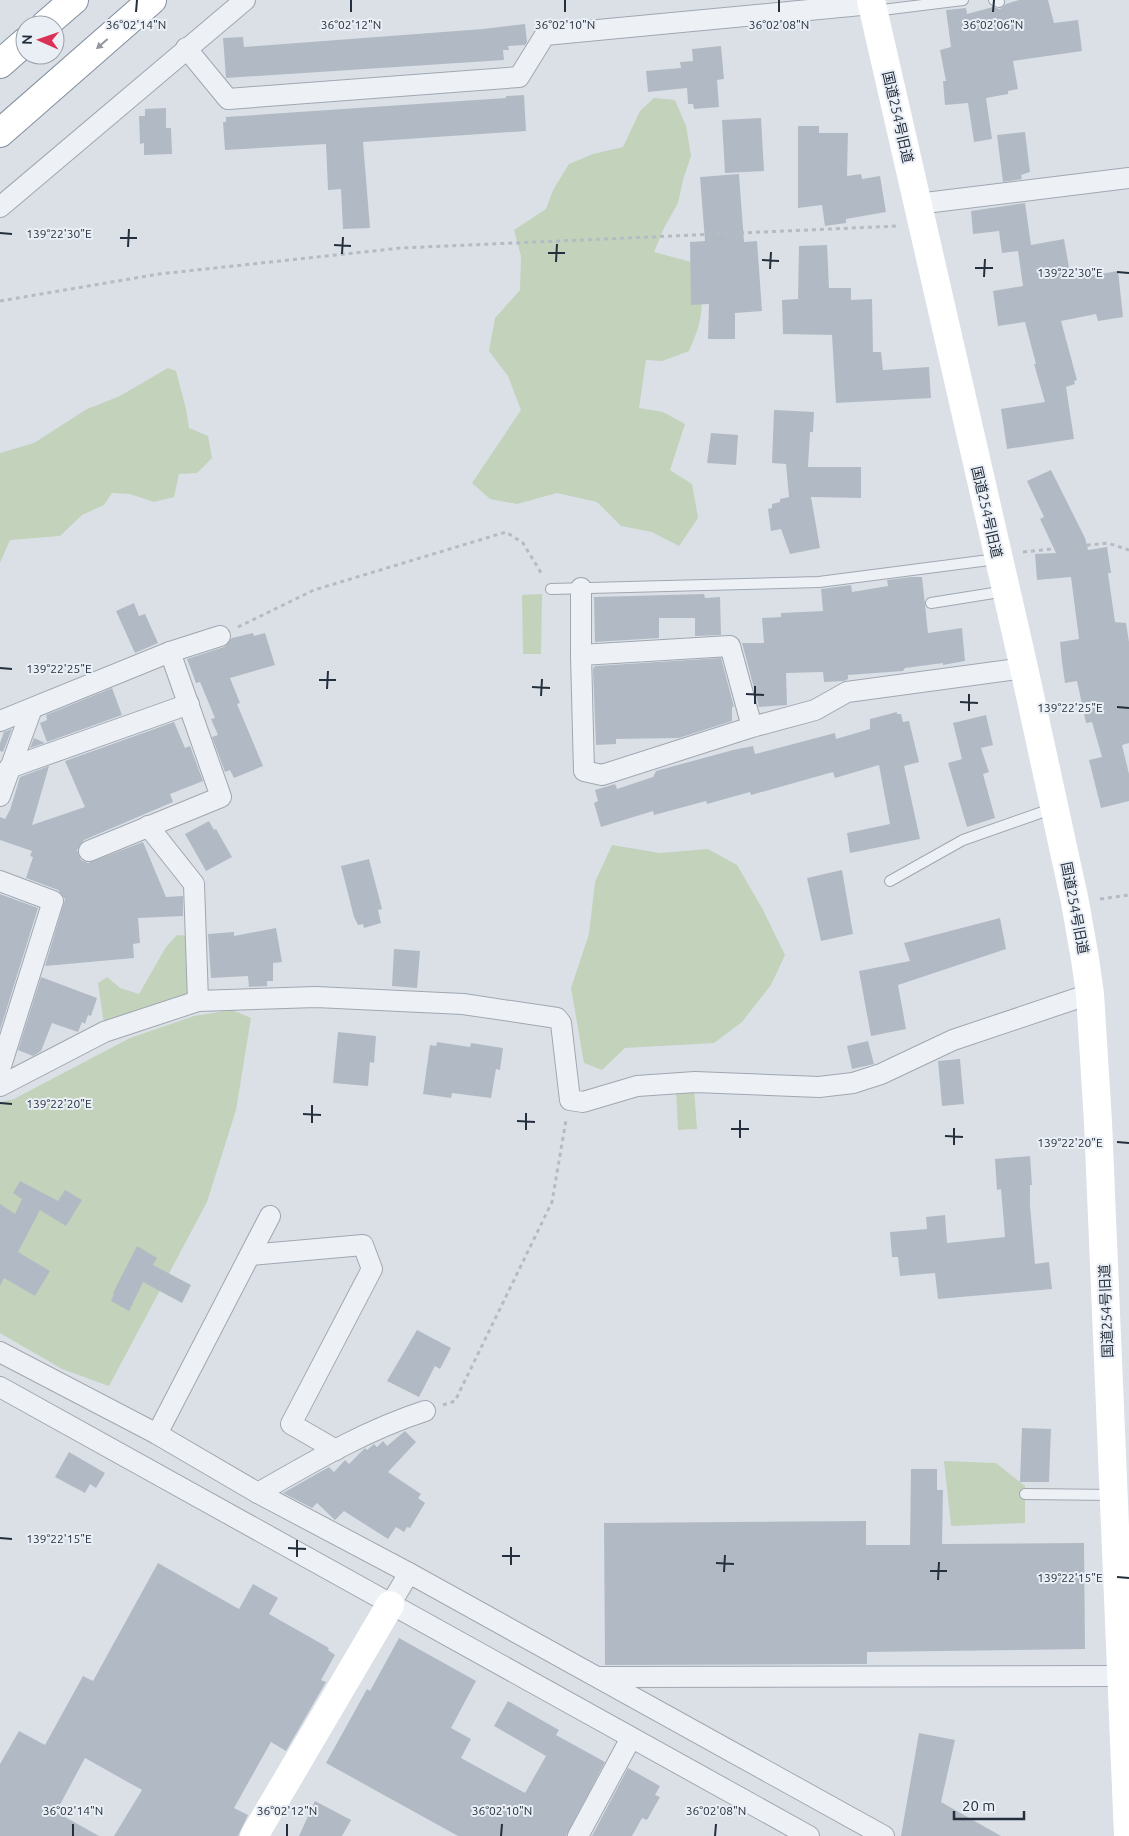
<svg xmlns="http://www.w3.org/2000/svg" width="1129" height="1836" viewBox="0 0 1129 1836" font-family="Ubuntu,'Noto Sans JP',sans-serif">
<rect width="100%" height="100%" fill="#dbe0e7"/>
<g fill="#c2d2bb">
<path d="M654,98L675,100L686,126L691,156L683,180L678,203L664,228L654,252L691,262C706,299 705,315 689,351L662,361L646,360L639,408L663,412L685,424L670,470L692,484L698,518L679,546L652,532L621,526L597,502L557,493L517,504L490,499L472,483L521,410L508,376L489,351L495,318L520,290L521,256L514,230L546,209L553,190L569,164L593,154L623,147L640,111Z"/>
<path d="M168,368L176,371L186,409L189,428L208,436L212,458L197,473L179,474L174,497L154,502L130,494L112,493L104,505L82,515L60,536L10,540L0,563V453L34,443L87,409L120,396Z"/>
<path d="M542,594L541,654H523L522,595Z"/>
<path d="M612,845L660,853L708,849L737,865L762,908L785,955L771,985L742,1022L714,1043L625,1048L602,1070L584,1063L571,988L589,934L595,882Z"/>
<path d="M177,935L189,936L190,992L179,1000L104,1024L98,983L107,977L120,988L139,994L166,947Z"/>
<path d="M232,1010L251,1018L236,1110L207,1202L109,1386L62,1369L0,1333V1102L14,1099L130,1038L194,1016Z"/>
<path d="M694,1088L697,1129L678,1130L676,1090Z"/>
<path d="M944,1461L996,1463L1025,1486V1523L951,1526Z"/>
</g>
<g fill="#b1bac4">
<path d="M1019,0H1048L1054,23L1078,20L1082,51L1013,61L1018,89L1008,91V94L986,98L992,139L974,142L968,103L945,105L943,81H946L940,50L951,47L946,10L966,8L967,14L993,7L1000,9L1006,4Z"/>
<path d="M525,24L527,42L525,45L508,46L509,50H503L504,60L226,78L223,38L243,37L244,47L483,29Z"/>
<path d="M721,46L724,79L717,80L719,107L694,109L693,104H688L687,88L648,92L646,71L681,68L680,62L693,61L692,49Z"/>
<path d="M524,95L526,131L363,142L370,228L343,229L341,189L328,190L326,144L225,150L223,122H226V117L506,98V96Z"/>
<path d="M166,108V128H171L172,154L144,155V143L140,144L139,116H145V109Z"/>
<path d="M761,118L764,171L725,173L722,120Z"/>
<path d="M798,126H819V133H848L847,176L861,174L862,179L880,176L886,212L846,219V223L825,226L822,205L798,208Z"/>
<path d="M1025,132L1030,172L1021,175L1022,179L1003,182L997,135Z"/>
<path d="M739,174L744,242L757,241L762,311L735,313V339H708L709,304L691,305L690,242L705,241L700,177Z"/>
<path d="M1025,203L1031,245L1064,239L1071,279L1118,271L1123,317L1098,321L1096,314L1061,321L1077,380L1074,381L1075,384L1066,387L1074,439L1007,449L1001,409L1045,402L1034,364H1036L1025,322L998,326L993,291L1023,286L1018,251L1002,253L999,231L973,234L971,211Z"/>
<path d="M827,245L829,288H851V300L872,299L873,352H881L883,370L929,367L931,398L836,403L832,335L783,334L782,300L798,299L799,246Z"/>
<path d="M774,410L814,412L813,432H810L808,467H861V498L811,497L820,548L790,554L781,529L771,531L768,509L772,508V504L780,502V499L789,497L786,464L772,463Z"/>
<path d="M711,433L738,435L736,465L707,463Z"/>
<path d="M1051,470L1085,538L1088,550L1107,547L1111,573H1108L1115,622L1126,623L1129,642V743L1122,745L1129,774V801L1101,808L1089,760L1102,757L1092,722L1086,723L1077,681L1065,683L1062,662L1060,642L1079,639L1071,577L1037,580L1035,554L1056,553L1040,519L1044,517L1027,481Z"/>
<path d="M911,577H922L928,633L962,628L965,661L943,665V663L905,668L903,671L848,675V679L844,681L824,682L823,672L786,673L787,705L759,707L742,643H764L762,618L781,617V613L823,611L821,589L851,585L852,592L888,586L887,580Z"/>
<path d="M704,594L705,598L720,597L721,635L695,636V618H659V638L595,642L594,597Z"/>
<path d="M134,603L139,616L145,614L158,643L135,653L116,611Z"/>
<path d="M253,633L254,636L265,633L275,665L230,678L240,703L237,704L263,766L234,778L230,770L225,772L212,737L218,735L211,719L215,718L200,682L196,683L187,659L224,647L232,638Z"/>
<path d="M721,658L734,707H732V721L679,738L616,739V744L596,745L593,669L595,666Z"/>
<path d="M112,688L122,715L47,742L40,723L47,720L46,715Z"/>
<path d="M897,712V714H901L903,722L909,721L919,762L904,766L920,839L850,853L847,833L890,824L879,765L835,778L833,772L751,795L750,792L707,804L706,801L654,815L653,811L601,827L594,803L598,801L595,790L615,784L617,789L653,777L656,771L733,750L753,746L755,754L835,733L836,739L870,729V719Z"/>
<path d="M986,715L993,745L981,748L989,772L983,774L995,818L967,827L948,763L962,759L953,723Z"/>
<path d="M174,722L185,748L190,746L203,781L170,794L173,802L84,840L77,850L81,860L88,863L143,842L166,897L183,896V916L138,918L140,943L133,944L134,958L45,966L65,899L58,890L26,878L33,857L30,856L32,851L0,840V817L5,819L10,810L20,777L49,766L32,825L85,807L65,761Z"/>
<path d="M12,729L3,752L0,751V743L4,732Z"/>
<path d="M34,738L45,743L30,748Z"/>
<path d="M209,821L214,830L216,829L232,857L206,871L185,834Z"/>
<path d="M369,859L382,909L378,910L381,923L364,928L363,924L358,925L354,917L341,866Z"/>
<path d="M842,870L853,934L821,941L807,878Z"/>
<path d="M0,894L38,908L0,1030Z"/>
<path d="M1000,918L1006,949L898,985L906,1029L871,1036L859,971L910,961L904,943Z"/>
<path d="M276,928L282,962L273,963V981H267V986L249,987L248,976L211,978L208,934L234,932V936Z"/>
<path d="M394,949L420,951L417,988L392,986Z"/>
<path d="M41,977L97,998L91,1016L88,1015L85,1024L82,1022L78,1032L52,1023L41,1051L33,1056L18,1050Z"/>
<path d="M338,1032L376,1036L374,1063L370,1062L368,1086L333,1083Z"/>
<path d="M868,1041L874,1064L852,1069L847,1046Z"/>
<path d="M437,1042L470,1047L471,1043L503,1048L500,1070L496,1069L491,1098L452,1093L451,1098L423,1094L430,1045L436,1046Z"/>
<path d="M960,1059L964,1104L942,1106L938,1061Z"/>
<path d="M1030,1156L1032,1185H1030V1205L1035,1264L1049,1262L1052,1289L938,1299L935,1273L900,1276L898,1257H892L890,1232L927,1229L926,1217L945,1215L947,1243L1005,1237L1001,1189L997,1190L995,1159Z"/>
<path d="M20,1181L58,1201L65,1190L82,1200L66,1226L40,1210L18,1252L50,1271L35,1296L4,1278L0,1286V1204L15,1214L22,1199L13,1193Z"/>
<path d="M137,1246L157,1258L153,1265L191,1285L182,1303L143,1282L129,1311L111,1301L114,1294L113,1293Z"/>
<path d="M417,1330L451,1348L440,1369L435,1366L419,1397L387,1381Z"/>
<path d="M1022,1428L1051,1429L1049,1482H1020Z"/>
<path d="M405,1431L416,1442L388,1472L421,1494L418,1498L425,1503L410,1528L407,1527L404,1532L396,1527L388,1539L344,1511L335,1520L317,1503L312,1508L283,1493L329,1467L334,1472L345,1460L349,1464L365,1448L367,1450L374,1444L377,1447L383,1441L387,1446Z"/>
<path d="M69,1452L105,1473L96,1488L90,1484L85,1493L55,1477Z"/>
<path d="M911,1469H937V1490H943L942,1544L1084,1543L1085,1649L867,1652V1664L605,1665L604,1523L866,1521V1545H910Z"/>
<path d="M158,1563L239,1609L253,1584L278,1598L269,1614L329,1648L328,1650L335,1655L321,1680L326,1682L286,1751L271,1742L234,1808L248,1815L238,1836H114L142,1790L85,1758L56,1812L99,1836H0V1764L19,1731L45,1745L83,1676L93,1681Z"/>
<path d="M399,1638L476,1681L451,1728L471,1739L461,1758L525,1793L546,1756L494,1726L508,1701L559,1730L556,1735L605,1762L566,1836H458L326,1763L367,1689L370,1691Z"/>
<path d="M919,1733L955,1740L941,1802L1001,1836H901Z"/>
<path d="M628,1768L660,1786L655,1795L660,1797L647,1820L642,1818L632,1836H592Z"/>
<path d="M315,1801L351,1820L342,1836H299Z"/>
</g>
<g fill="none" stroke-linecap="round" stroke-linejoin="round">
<defs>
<g id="lane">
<path d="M994,0L999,2"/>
<path d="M874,11L963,0"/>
<path d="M551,589L819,582L997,559"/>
<path d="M931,603L1006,591"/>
<path d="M890,881L963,840L1054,808"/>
<path d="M1025,1494L1113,1495"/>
</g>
<g id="street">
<path d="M186,48L228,99L519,77L545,35L872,4"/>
<path d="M917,204L1129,178"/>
<path d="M0,207L245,0"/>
<path d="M581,588V655"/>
<path d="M0,721L170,652L220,636"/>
<path d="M752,727L730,646L581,655L584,771L602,775L752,727L815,710L847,692L1024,668"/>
<path d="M9,768L189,704"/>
<path d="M0,796L31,711"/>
<path d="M148,826L194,884L198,1001"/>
<path d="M89,851L221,797L170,652"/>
<path d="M0,881L53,901L0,1069"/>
<path d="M0,1086L104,1032L198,1001L316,997L463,1004L557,1018L561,1023L570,1100L583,1102L637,1086L695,1082L819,1087L853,1083L881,1074L953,1040L1090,994"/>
<path d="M250,1255L363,1245L372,1269L291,1424L336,1450"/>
<path d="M0,1352L157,1434L258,1493L409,1573L884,1836"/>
<path d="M0,1387L809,1836"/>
<path d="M157,1434L270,1216"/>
<path d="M258,1493C312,1462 366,1430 425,1411"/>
<path d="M390,1605L409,1573"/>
<path d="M598,1677L1120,1676"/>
<path d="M578,1836L631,1738"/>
</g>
<g id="highway">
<path d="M45,25L74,0"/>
<path d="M0,64L25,42"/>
<path d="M0,133L152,0"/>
</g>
</defs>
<use href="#lane" stroke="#a0a7b1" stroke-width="12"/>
<use href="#street" stroke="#a0a7b1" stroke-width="22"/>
<use href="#highway" stroke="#818f9f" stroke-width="30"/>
<g stroke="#b5bbc2" stroke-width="3" stroke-dasharray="4 4" stroke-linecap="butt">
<path d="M0,301L159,274L401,248L898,226"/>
<path d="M1023,552L1108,543L1129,550"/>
<path d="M238,627L314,590L506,532L523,543L543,576"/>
<path d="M1100,899L1129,895"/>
<path d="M443,1405L455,1401L552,1202L566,1120"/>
</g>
<use href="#lane" stroke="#edf1f5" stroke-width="10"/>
<use href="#street" stroke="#edf1f5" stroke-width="20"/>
<g stroke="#fff" stroke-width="28">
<path d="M871,0L1024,668L1075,902L1085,959L1090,994L1098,1122L1128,1836"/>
<path d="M254,1836L390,1605"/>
</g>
<use href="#highway" stroke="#fff" stroke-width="28"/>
</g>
<defs><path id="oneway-solid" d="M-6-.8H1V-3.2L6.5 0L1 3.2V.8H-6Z" transform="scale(1.25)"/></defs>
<use fill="#92979e" href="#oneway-solid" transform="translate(102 44) rotate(139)"/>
<path fill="none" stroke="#242f3e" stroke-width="2" d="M136,12L137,0M351,12V0M565,12V0M779,12V0M993,12L994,0M0,233L12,234M120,238H137M334,245L351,246M128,247L129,229M548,253H565M342,254L343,237M762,260L779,261M556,262L557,244M975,268H993M770,269L771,252M1117,272L1129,273M984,277L985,259M0,668L12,669M319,680H336M532,687L550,688M327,689L328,671M746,694L764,695M541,696L542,679M960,702L978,703M755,704V686M1117,707L1129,708M969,711V694M0,1103L12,1104M303,1114L321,1115M517,1121L535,1122M312,1123V1105M731,1129H749M526,1130V1113M945,1136L963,1137M740,1138V1120M1117,1142L1129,1143M954,1145V1128M0,1538L12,1539M288,1548L306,1549M502,1556H520M297,1557V1540M716,1563L734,1564M511,1565V1547M930,1571H947M724,1572L725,1555M1117,1577L1129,1578M938,1580L939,1562M73,1836V1824M287,1836V1824M501,1836L502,1824M715,1836L716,1824"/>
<g text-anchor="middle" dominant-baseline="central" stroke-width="4" stroke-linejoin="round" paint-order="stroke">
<g font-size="14" fill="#242f3e" stroke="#eaeff5">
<text transform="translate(898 117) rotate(77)">国道254号旧道</text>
<text transform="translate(987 512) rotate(77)">国道254号旧道</text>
<text transform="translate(1075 908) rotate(79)">国道254号旧道</text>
<text transform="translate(1106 1311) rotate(-92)">国道254号旧道</text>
</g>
</g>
<g font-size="12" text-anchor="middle" fill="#242f3e" stroke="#eaeff5" stroke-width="4" stroke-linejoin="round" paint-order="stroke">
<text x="136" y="29">36°02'14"N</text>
<text x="351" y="29">36°02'12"N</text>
<text x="565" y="29">36°02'10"N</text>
<text x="779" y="29">36°02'08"N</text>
<text x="993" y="29">36°02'06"N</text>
<text x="59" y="238">139°22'30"E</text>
<text x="1070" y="277">139°22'30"E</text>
<text x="59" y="673">139°22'25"E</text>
<text x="1070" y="712">139°22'25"E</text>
<text x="59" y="1108">139°22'20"E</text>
<text x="1070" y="1147">139°22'20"E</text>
<text x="59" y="1543">139°22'15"E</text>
<text x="1070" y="1582">139°22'15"E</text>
<text x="73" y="1815">36°02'14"N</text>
<text x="287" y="1815">36°02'12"N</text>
<text x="502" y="1815">36°02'10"N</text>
<text x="716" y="1815">36°02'08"N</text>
</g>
<g transform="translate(40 40) rotate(272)"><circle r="24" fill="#eaeff5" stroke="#9ba2ac"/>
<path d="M0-4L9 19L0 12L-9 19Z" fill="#da3257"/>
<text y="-8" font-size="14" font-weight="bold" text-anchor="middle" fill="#242f3e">N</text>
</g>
<path d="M954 1811v8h70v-8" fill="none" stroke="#242f3e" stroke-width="2.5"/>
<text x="962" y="1811" font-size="15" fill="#242f3e" stroke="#eaeff5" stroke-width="4" paint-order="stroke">20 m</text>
</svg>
